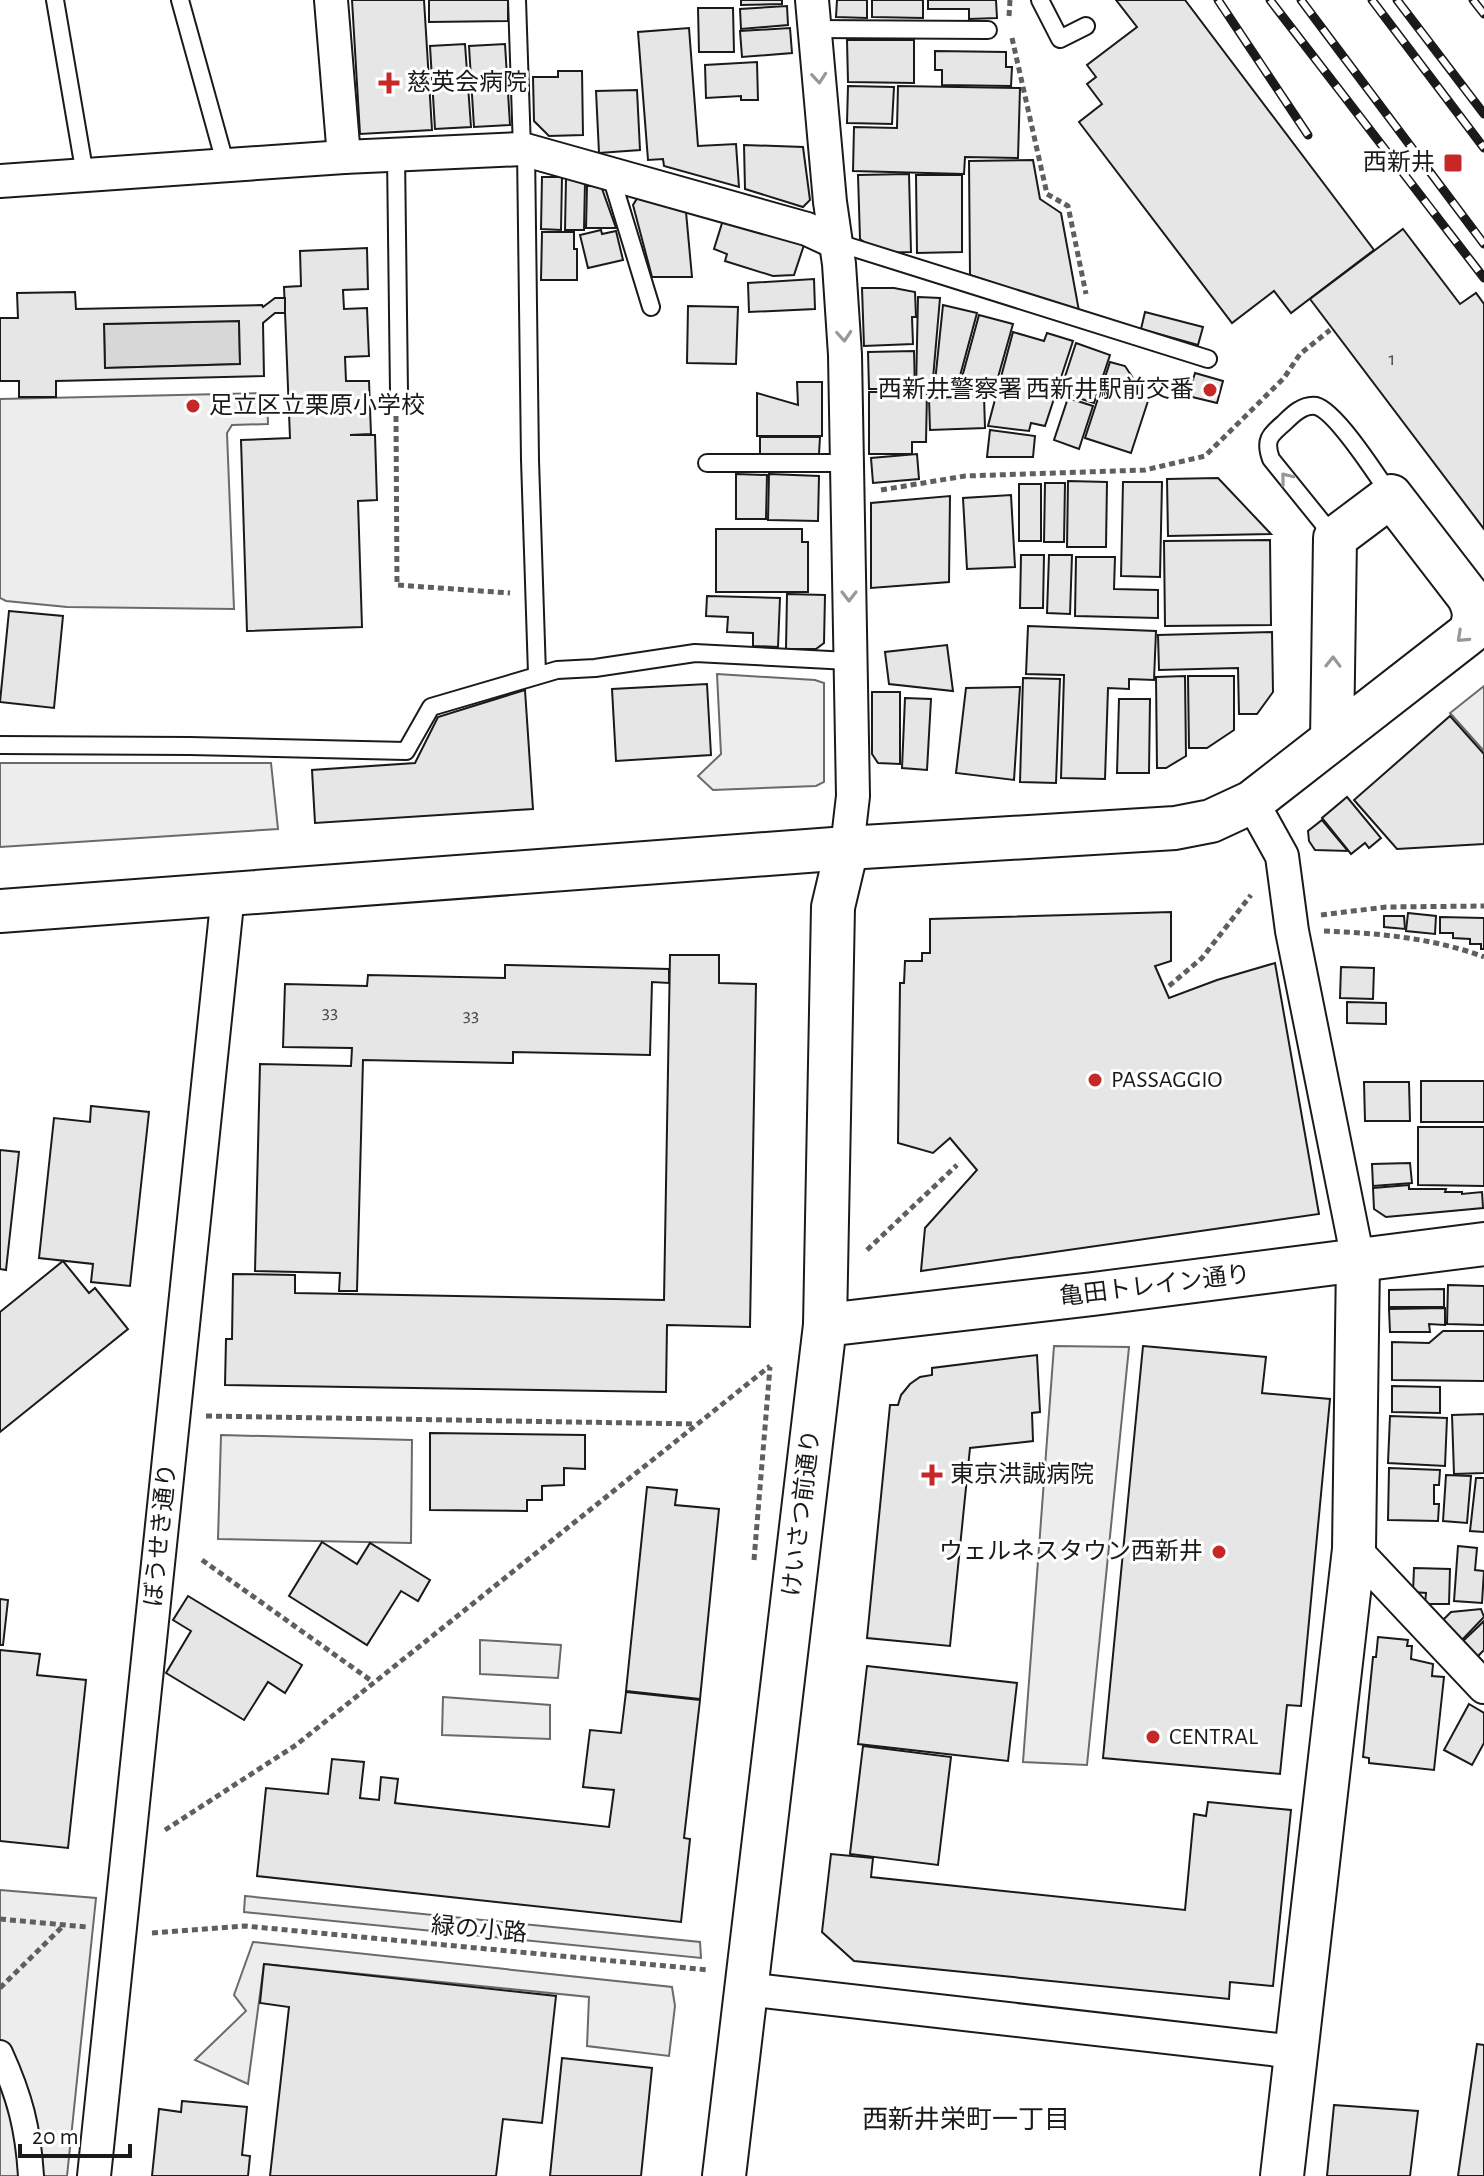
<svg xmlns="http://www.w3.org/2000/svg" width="1484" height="2176" viewBox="0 0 1484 2176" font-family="'Alegreya Sans','Noto Sans JP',sans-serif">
<rect width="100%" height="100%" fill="#fff"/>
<g fill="#ededed" stroke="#6a6a6a" stroke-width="2">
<path d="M267,393L268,424L232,425L227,433L234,609L67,607L6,601L0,598V399Z"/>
<path d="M717,674L815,680L824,683V782L816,786L713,790L698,776L721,754Z"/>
<path d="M1484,686V751L1450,713Z"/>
<path d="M0,763H271L278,829L0,847Z"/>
<path d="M1054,1346L1129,1347L1087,1765L1023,1762Z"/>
<path d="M221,1435L412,1440L411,1543L218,1539Z"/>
<path d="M480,1640L561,1645L558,1678L480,1674Z"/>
<path d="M443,1697L550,1705V1739L442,1735Z"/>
<path d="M0,1890L96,1898L67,2176H0Z"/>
<path d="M245,1896L700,1942L701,1958L244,1912Z"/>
<path d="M253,1942L672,1987L675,2006L669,2056L587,2046L589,1997L264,1964L248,2084L195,2060L246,2011L234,1995Z"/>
</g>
<path fill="#d7d7d7" stroke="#6a6a6a" stroke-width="2" d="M239,321L240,364L105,368L104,324Z"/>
<g fill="#e6e6e6" stroke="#1a1a1a" stroke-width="2" fill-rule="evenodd">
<path d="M352,0H424L432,130L360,134Z"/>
<path d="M429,0H508V21L429,22Z"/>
<path d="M741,0H782V4L741,5Z"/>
<path d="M837,0H867V18L836,17Z"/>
<path d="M872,0H923V18L872,17Z"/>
<path d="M928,0H996L997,18L969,19V9H928Z"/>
<path d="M1116,0H1185L1374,250L1291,313L1274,291L1232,323L1079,122L1102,104L1087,84L1096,77L1087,65L1137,27Z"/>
<path d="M787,6L788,25L741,29L740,9Z"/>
<path d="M698,8H733L734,52H699Z"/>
<path d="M689,28L698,146L736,144L739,187L664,166L663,159L648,160L638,32Z"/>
<path d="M790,28L792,53L742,57L740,31Z"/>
<path d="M847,40H914V83L848,82Z"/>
<path d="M465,44L471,127L435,129L430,46Z"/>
<path d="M505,44L510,125L474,127L469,46Z"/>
<path d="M935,51L1006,52V67H1012L1011,86L942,85V70H935Z"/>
<path d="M757,62L758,100H741V96L706,98L705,65Z"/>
<path d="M558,71H582L583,135L549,136L534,121L533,77H558Z"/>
<path d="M848,86L894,87L892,124L847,123Z"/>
<path d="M898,86L1020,88L1018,158L965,157L964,174L853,171L854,127L897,128Z"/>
<path d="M637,90L640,150L599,153L596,91Z"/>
<path d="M744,145L803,147L810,200L803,207L745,189Z"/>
<path d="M1033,160L1040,199L1061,213L1079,311L970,275L969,161Z"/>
<path d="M909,174L911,252L879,253L860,239L858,175Z"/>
<path d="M916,175H962V252L917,253Z"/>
<path d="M542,177H562L561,230L541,229Z"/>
<path d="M566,178L585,182L584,230H565Z"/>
<path d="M587,186H601L616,228H586Z"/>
<path d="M638,197L686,212L692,277H652L633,205Z"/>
<path d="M723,220L804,245L794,275L773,276L725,261L727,254L714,249Z"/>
<path d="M1403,229L1460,304L1476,293L1484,304V529L1310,299Z"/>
<path d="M601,230L602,234L616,231L623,260L588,268L580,235Z"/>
<path d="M542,232H574V249H577V280H541Z"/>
<path d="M367,248L368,289L343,290L344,309L367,308L369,356L345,357L346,381H369L371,434L350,435H375L377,500L358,501L362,627L247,631L241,440L290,438L284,287L301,286L300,251Z"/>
<path d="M814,279L815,309L749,312L748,283Z"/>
<path d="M862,288H894L915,292L916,317H912L913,344L864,346Z"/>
<path d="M75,292L76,309L262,305L263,307L275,298H285V313H275L263,323L264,376L56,381V397H19V381H0V318H18L17,293ZM239,321L240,364L105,368L104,324Z"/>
<path d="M918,297L940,298L932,390L916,389Z"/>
<path d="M943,305L977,313L957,387L935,382Z"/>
<path d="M688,306L738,307L736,364L687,363Z"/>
<path d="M1145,312L1203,327L1198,345L1141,329Z"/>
<path d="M979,315L1013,324L995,388L958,392Z"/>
<path d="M1013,332L1044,341L1047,333L1073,341L1045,426L1031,423L1029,431L988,426Z"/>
<path d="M1076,343L1110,355L1094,403L1060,392Z"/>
<path d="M914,351L915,389H869L868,352Z"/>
<path d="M1110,362L1125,366L1148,401L1131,453L1085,438Z"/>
<path d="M1195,373L1223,381L1217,403L1188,396Z"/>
<path d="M797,382H822V436H757V393L798,405Z"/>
<path d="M869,392H927L926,442H912V454H869Z"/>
<path d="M984,396L985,428L930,430L929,398Z"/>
<path d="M1068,398L1093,406L1079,449L1054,440Z"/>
<path d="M990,430L1035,436L1033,457H987Z"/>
<path d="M760,437H820L819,454L760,455Z"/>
<path d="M917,454L919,479L873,483L871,458Z"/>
<path d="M736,474L767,475L766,519H736Z"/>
<path d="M769,474L819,476L818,521L768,520Z"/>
<path d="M1218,478L1271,534L1168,536L1167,479Z"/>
<path d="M1068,481L1107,482L1106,547H1067Z"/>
<path d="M1123,482H1162L1160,577L1121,576Z"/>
<path d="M1045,483H1065L1064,542H1044Z"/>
<rect x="1019" y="484" width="22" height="57"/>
<path d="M1011,495L1015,567L967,569L963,498Z"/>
<path d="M950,496L949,582L871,588V503Z"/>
<path d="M716,529H802V542H808V592H716Z"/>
<path d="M1270,540L1271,625L1165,626L1164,541Z"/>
<path d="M1021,555H1044L1043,608H1020Z"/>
<path d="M1049,555H1072L1070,614L1047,613Z"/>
<path d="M1076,557H1115L1114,589L1158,590V618L1075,616Z"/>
<path d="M787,594L825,595L824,643L816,649H786Z"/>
<path d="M707,596L780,598L778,647L753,646V633L727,632L728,617L706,616Z"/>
<path d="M9,611L63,616L54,708L0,702Z"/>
<path d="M1028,626L1156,631L1154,680L1129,679V689L1108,688L1105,779L1061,778L1064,675L1026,674Z"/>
<path d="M1272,632L1273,692L1257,714H1239L1238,668L1159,670L1158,635Z"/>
<path d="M947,645L953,691L889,684L885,652Z"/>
<path d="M1185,676L1186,756L1166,768H1157L1156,677Z"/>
<path d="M1188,676H1234V730L1207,748H1189Z"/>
<path d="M1023,678L1060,679L1056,783L1020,782Z"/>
<path d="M707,684L711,755L616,761L612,689Z"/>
<path d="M1020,687L1014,780L956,773L966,688Z"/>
<path d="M525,690L533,809L315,823L312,770L415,763L438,717Z"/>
<path d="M872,692H900V764L878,763L872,754Z"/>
<path d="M905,698L931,699L927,770L902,768Z"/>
<path d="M1119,699H1150L1149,773H1117Z"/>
<path d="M1450,716L1484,754V844L1397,849L1354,800Z"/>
<path d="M1347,797L1381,838L1369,848L1365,843L1351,854L1322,818Z"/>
<path d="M1322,820L1348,851L1315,850L1309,841L1308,831Z"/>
<path d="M1171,912V961L1155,966L1169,998L1217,980L1275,963L1319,1214L921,1271L925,1228L977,1170L950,1138L933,1153L898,1143L900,983H904L905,961H922V953H930V919Z"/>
<path d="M1408,913L1436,916L1435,934L1406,931Z"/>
<path d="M1384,916H1404L1405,929L1384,927Z"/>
<path d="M1440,917L1484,918V949H1481V944H1470V939L1453,938V933H1440Z"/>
<path d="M670,955H719V983L756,984L750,1327L667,1325L666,1392L225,1385L226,1339H232L233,1274L295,1275V1293L664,1300Z"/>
<path d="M505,965L669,969V983L652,982L650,1055L513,1052V1063L363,1060L357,1291H339L340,1273L255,1271L260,1064L351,1066L352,1048L283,1047L285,984L367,986L368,975L505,978Z"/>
<path d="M1341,967L1374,968L1373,999L1340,998Z"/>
<path d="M1347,1002L1386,1003V1024L1347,1023Z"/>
<rect x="1421" y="1081" width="63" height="41"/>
<path d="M1364,1082H1409L1410,1121H1365Z"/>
<path d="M91,1106L149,1112L130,1286L91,1282L93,1264L39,1258L54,1118L90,1122Z"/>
<path d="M1418,1127H1484V1186L1418,1185Z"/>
<path d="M0,1150L19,1152L6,1270L0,1269Z"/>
<path d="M1410,1163L1412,1183L1373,1186L1372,1164Z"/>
<path d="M1409,1185V1189H1446L1445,1192H1462V1194L1482,1192L1483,1208L1386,1217L1374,1209L1373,1188Z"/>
<path d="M63,1261L89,1293L95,1288L128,1329L0,1432V1312Z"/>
<path d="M1448,1285L1484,1286V1325L1447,1324Z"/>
<path d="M1444,1289V1307H1389V1290Z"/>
<path d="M1445,1308V1325L1429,1324L1430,1332H1390L1389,1309Z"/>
<path d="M1443,1331H1484V1381L1392,1380V1342L1429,1343Z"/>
<path d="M1143,1346L1266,1357L1262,1393L1330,1399L1301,1706L1287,1705L1280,1774L1103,1758Z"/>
<path d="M1037,1355L1040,1412L1032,1413L1033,1441L970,1448L950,1646L867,1638L890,1405H898L901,1395L910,1384L920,1377L932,1375V1368Z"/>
<path d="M1392,1386L1440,1387V1413L1392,1412Z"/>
<path d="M1484,1414V1473L1454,1474L1452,1415Z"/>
<path d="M1390,1416L1447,1418L1445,1466L1388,1463Z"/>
<path d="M430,1433L585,1435V1469L564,1468V1485L542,1486V1500H527V1511L430,1510Z"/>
<path d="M1389,1468L1440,1470L1439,1485H1434V1504H1439L1438,1521L1388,1520Z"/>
<path d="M1446,1475L1471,1476L1467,1523L1443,1521Z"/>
<path d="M1476,1478H1484V1532L1470,1531Z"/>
<path d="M647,1487L677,1490L675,1505L719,1509L700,1699L626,1691Z"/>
<path d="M322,1542L357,1564L370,1543L430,1580L418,1601L401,1591L367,1645L289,1596Z"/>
<path d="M1458,1546L1477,1548L1475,1570L1484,1571L1482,1603L1454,1601Z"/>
<path d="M1414,1568L1450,1569L1449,1604H1425L1426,1593L1413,1592Z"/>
<path d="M188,1596L302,1665L285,1693L268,1682L244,1720L166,1673L191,1631L173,1620Z"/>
<path d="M0,1599L8,1600L3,1645H0Z"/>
<path d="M1481,1609L1484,1617L1461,1641L1442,1621L1451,1612Z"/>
<path d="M1484,1621V1650L1477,1657L1462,1642Z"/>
<path d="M1378,1637L1408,1640L1407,1646H1412L1411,1659L1433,1664L1432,1676L1444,1677L1434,1770L1369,1763V1758L1363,1757L1373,1657H1376Z"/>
<path d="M0,1650L40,1654L37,1675L86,1680L68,1848L0,1841Z"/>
<path d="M867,1666L1017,1683L1008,1761L858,1744Z"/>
<path d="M626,1692L700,1700L684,1838L690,1839L681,1922L257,1876L266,1788L328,1794L332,1759L364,1762L360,1798L379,1800L381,1777L398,1779L395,1803L609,1827L614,1790L583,1787L590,1730L621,1733Z"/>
<path d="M1469,1704L1484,1713V1743L1472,1765L1444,1750Z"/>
<path d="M863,1746L951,1757L938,1865L850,1854Z"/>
<path d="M1208,1802L1291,1810L1273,1986L1230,1982L1229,1999L854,1961L822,1932L831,1854L873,1858L871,1877L1185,1910L1194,1814L1206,1816Z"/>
<path d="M264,1964L556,1996L542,2123L503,2119L496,2176H270L289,2007L260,2003Z"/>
<path d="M1477,2044L1484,2045V2176H1458Z"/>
<path d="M562,2058L652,2068L641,2176H550Z"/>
<path d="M182,2101L247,2107L242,2155L250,2156L248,2176H152L159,2109L181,2112Z"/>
<path d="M1334,2105L1418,2111L1410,2176H1327Z"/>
</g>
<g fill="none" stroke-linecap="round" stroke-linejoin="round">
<defs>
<g id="service">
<path d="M55,0L85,175"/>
<path d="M180,0L226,166"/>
<path d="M517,0L522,149"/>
<path d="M1040,0L1060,39L1086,26"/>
<path d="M814,29L988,30"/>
<path d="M526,150L530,460L537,674"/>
<path d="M396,155L399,392"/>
<path d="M610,173L651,307"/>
<path d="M835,242L1208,359"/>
<path d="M707,463H847"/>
<path d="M1334,537L1271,459C1264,440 1270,435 1284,423C1292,415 1303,404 1316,406C1336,411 1378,477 1391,496"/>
<path d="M0,745L190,746L406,751L431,707L557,670L595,668L695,653L849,661"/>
</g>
<path id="pedestrian" d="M0,2053C20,2097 28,2128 31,2176"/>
<g id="minor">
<path d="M331,0L344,157"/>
<path d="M812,0L830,202L839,264L845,355L853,796L847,848"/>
<path d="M0,181L344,157L522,149L807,229L835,242"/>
<path d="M1252,802L1282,856L1292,931L1358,1260"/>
<path d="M1354,1549L1484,1687"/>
<path d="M745,1989L1296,2052"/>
<path d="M94,2176L228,894"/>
</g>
<g id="tertiary">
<path d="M0,911L847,848L1175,828L1211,821L1252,802L1469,633C1476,619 1475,609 1468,596L1391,496L1335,538L1332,740"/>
<path d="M825,1325L1093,1294L1484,1244"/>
<path d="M724,2176L825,1325L833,907L847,848"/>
<path d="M1282,2176L1354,1549L1358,1260"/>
</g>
</defs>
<use href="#service" stroke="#1a1a1a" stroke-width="20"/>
<use href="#pedestrian" stroke="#1a1a1a" stroke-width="28"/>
<use href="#minor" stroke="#1a1a1a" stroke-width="36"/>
<use href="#tertiary" stroke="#1a1a1a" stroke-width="46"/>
<g stroke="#5f5f5f" stroke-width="5" stroke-dasharray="6 4" stroke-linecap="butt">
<path d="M1009,16L1010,0"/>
<path d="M1012,38L1047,194L1068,206L1086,294"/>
<path d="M396,416L397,585L510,593"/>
<path d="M881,490L965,476L1145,470L1205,456L1284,378L1300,354L1330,330"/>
<path d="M1321,915L1386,907L1484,906"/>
<path d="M1324,931C1377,933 1434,938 1484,957"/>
<path d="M1169,986L1202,958L1251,895"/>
<path d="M867,1250L957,1165"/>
<path d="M206,1416L696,1424"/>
<path d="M202,1560L373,1682"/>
<path d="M754,1560L770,1367"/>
<path d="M165,1830L296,1745L770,1366"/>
<path d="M0,1919L87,1927"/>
<path d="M152,1933L245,1926L709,1970"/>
<path d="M0,1988L63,1926"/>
</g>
<use href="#service" stroke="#fff" stroke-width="16"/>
<use href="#pedestrian" stroke="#fff" stroke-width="24"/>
<use href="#minor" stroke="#fff" stroke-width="32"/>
<use href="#tertiary" stroke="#fff" stroke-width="42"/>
<defs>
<g id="rail">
<path d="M1218,0L1308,135"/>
<path d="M1270,0L1484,278"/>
<path d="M1301,0L1484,244"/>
<path d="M1372,0L1484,148"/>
<path d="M1397,0L1484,114"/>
<path d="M1473,0L1484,14"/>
</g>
</defs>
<use href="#rail" stroke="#1a1a1a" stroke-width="9"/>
<use href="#rail" stroke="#fff" stroke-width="6" stroke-dasharray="18" stroke-linecap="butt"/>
</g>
<defs><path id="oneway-chevron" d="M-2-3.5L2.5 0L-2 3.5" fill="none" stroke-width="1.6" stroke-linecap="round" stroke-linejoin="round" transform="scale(2)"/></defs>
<g stroke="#989898">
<use href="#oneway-chevron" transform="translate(819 78) rotate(85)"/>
<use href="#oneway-chevron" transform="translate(844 336) rotate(86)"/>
<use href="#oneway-chevron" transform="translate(1286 478) rotate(-129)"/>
<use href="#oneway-chevron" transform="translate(849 596) rotate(90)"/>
<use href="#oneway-chevron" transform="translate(1462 637) rotate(137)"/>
<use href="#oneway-chevron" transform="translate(1333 662) rotate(-89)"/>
</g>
<g fill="#c62828" stroke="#fff" stroke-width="3">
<path d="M385 71h8v8h8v8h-8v8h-8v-8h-8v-8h8z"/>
<rect x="1443" y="153" width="20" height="20" rx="4"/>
<circle cx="1210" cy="390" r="8"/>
<circle cx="193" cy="406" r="8"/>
<circle cx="1095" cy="1080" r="8"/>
<path d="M928 1463h8v8h8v8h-8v8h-8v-8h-8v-8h8z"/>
<circle cx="1219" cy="1552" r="8"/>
<circle cx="1153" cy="1737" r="8"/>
</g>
<g text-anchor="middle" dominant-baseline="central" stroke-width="6" stroke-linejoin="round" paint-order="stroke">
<g font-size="20" fill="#4d4d4d">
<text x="1392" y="359">1</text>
<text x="330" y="1012">33</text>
<text x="471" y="1015">33</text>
</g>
<g font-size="24" fill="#1a1a1a" stroke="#fff" text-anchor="start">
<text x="407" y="83">慈英会病院</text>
<text x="1435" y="163" text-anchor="end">西新井</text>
<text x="1194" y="390" text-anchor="end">西新井警察署 西新井駅前交番</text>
<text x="209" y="406">足立区立栗原小学校</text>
<text x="1111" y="1080">PASSAGGIO</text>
<text x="950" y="1475">東京洪誠病院</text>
<text x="1203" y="1552" text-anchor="end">ウェルネスタウン西新井</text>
<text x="1169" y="1737">CENTRAL</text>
</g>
<g font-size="24" fill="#1a1a1a" stroke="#fff">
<text transform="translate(1155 1286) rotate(-7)">亀田トレイン通り</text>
<text transform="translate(802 1513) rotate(-83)">けいさつ前通り</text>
<text transform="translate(161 1535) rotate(-84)">ぼうせき通り</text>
<text transform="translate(479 1930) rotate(5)">緑の小路</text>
</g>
<g font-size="26" fill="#1a1a1a" stroke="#fff">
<text x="966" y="2120">西新井栄町一丁目</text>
</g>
</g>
<path d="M20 2144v12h110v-12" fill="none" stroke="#1a1a1a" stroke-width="4"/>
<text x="32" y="2144" font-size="24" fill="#1a1a1a" stroke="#ffffff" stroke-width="6" paint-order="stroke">20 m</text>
</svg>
